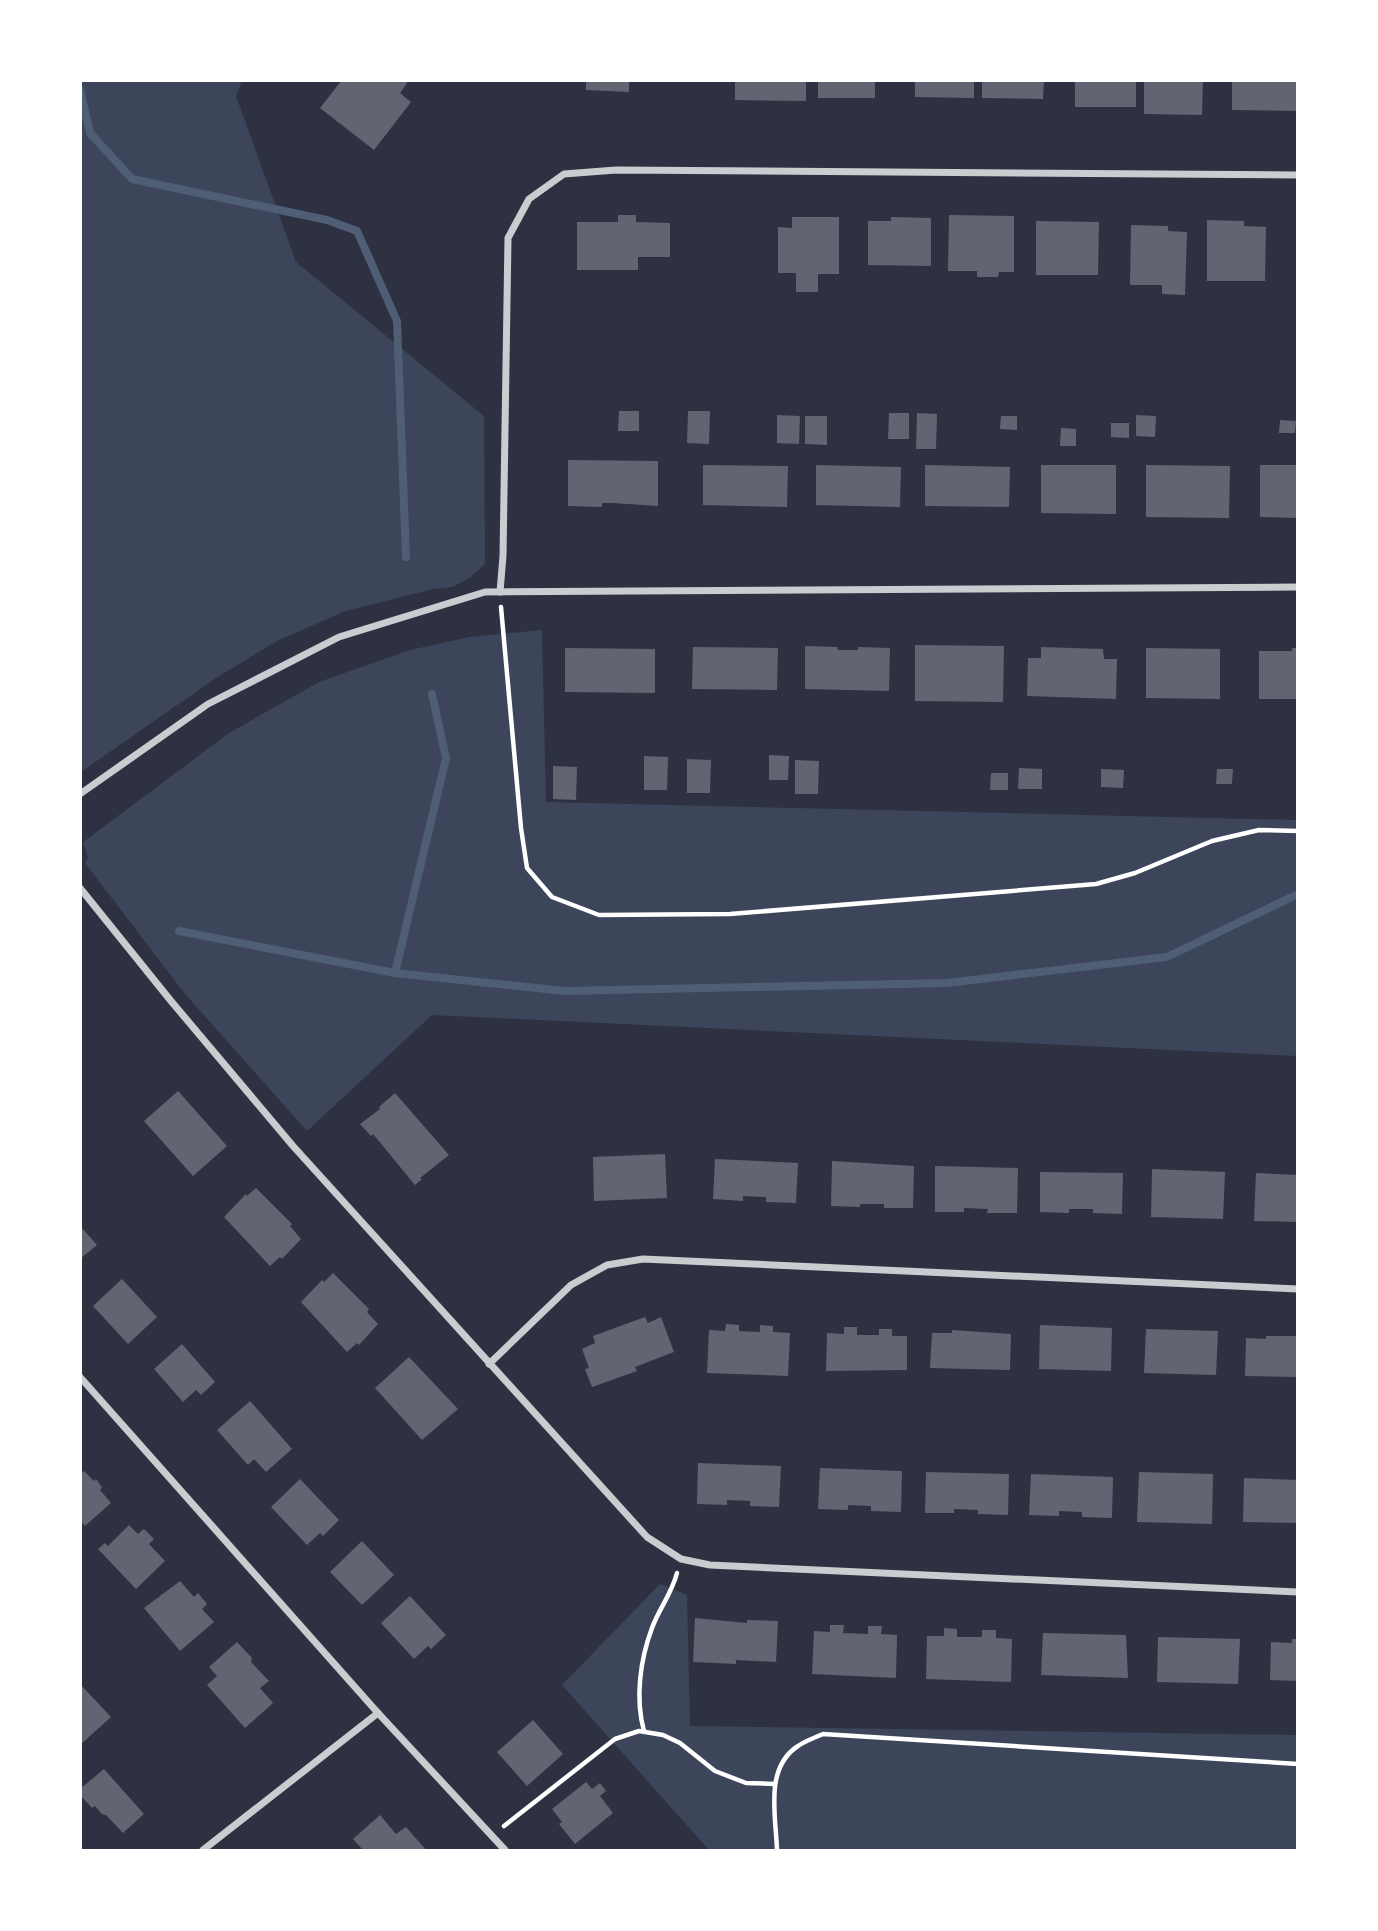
<svg xmlns="http://www.w3.org/2000/svg" width="1378" height="1931" viewBox="0 0 1378 1931" font-family="'Public Sans',sans-serif">
<rect width="100%" height="100%" fill="#2d3142"/>
<g fill="#3c4559">
<path d="M81,80L242,81L236,96L296,262L484,416L485,564L471,577L453,587L433,589L346,611L279,640L216,678L81,772Z"/>
<path d="M542,630L546,802L1297,820V1056L432,1015L307,1131L185,994L85,863L88,858L83,842L229,733L319,682L410,650L469,637Z"/>
<path d="M660,1584L687,1595L690,1726L1297,1735V1850H709L562,1685Z"/>
</g>
<g fill="none" stroke-linecap="round" stroke-linejoin="round">
<g stroke="#4f5d75" stroke-width="8">
<path d="M80,90L90,133L132,179L327,220L357,231L397,321L406,557"/>
<path d="M179,931L395,973L565,991L947,983L1167,957L1298,894"/>
<path d="M395,973L446,758L432,694"/>
</g>
</g>
<g fill="#626471">
<path d="M342,80H409L400,93L411,102L374,150L320,108Z"/>
<path d="M586,80H629V92L586,90Z"/>
<path d="M735,80H806V101L735,100Z"/>
<rect x="818" y="80" width="57" height="18"/>
<path d="M915,80H974V98L915,97Z"/>
<path d="M982,80H1044L1043,99L982,98Z"/>
<rect x="1075" y="80" width="61" height="27"/>
<path d="M1144,80H1203L1202,115L1144,114Z"/>
<path d="M1232,80H1298V111L1232,110Z"/>
<path d="M618,215H636V222L670,223V257H638V270H577V222H618Z"/>
<path d="M949,215L1014,216V272H999L998,277H977V271H948Z"/>
<path d="M792,217H839V274H818V292H796V273H778V227L792,228Z"/>
<path d="M891,217L931,218V266L868,265V221H891Z"/>
<path d="M1207,220L1244,221V226L1266,227L1265,281H1207Z"/>
<path d="M1036,221L1099,222L1098,275H1036Z"/>
<path d="M1131,225L1168,226V231L1187,232L1185,295L1162,294V285H1130Z"/>
<path d="M619,411H639V431H618Z"/>
<path d="M688,411H710L709,444L687,443Z"/>
<path d="M889,413H909V439H888Z"/>
<path d="M917,413L937,414L936,449H916Z"/>
<path d="M777,415L800,416L799,444L777,443Z"/>
<path d="M1136,415L1156,416L1155,437L1136,436Z"/>
<path d="M805,416H827V445L805,444Z"/>
<path d="M1001,416H1017V430L1000,429Z"/>
<path d="M1280,420L1296,421L1295,433H1279Z"/>
<path d="M1111,423H1129V438L1111,437Z"/>
<path d="M1061,428L1076,429V446H1060Z"/>
<path d="M568,460L658,461V506L612,503H602V507L568,506Z"/>
<path d="M703,465L788,466L787,507L703,505Z"/>
<path d="M816,465L901,467L900,507L816,505Z"/>
<path d="M925,465L1010,467L1009,507L925,506Z"/>
<path d="M1041,465H1116V514L1041,513Z"/>
<path d="M1146,465L1230,466L1229,518L1146,517Z"/>
<path d="M1260,465H1298V518L1260,517Z"/>
<path d="M915,645L1004,646L1003,702L915,701Z"/>
<path d="M805,646L837,647L838,650H858V647L890,648L889,691L805,689Z"/>
<path d="M693,647L778,648L777,690L692,689Z"/>
<path d="M1041,647L1103,649L1104,659H1117L1116,699L1027,696L1028,658H1041Z"/>
<path d="M565,648L655,649V693L565,692Z"/>
<path d="M1146,648L1220,649V699L1146,698Z"/>
<path d="M1292,648H1298V699H1259V651H1292Z"/>
<path d="M769,755L789,756L788,780H769Z"/>
<path d="M644,756L668,757L667,790H644Z"/>
<path d="M687,759L711,760L710,793H687Z"/>
<path d="M795,760L819,761L818,794H795Z"/>
<path d="M553,766L577,767L576,800L553,799Z"/>
<path d="M1019,768L1042,769V789H1018Z"/>
<path d="M1101,769L1124,770L1123,788L1101,787Z"/>
<path d="M1217,769H1233L1232,784H1216Z"/>
<path d="M991,773H1008V790H990Z"/>
<path d="M178,1091L227,1146L193,1176L144,1121Z"/>
<path d="M395,1093L449,1155L420,1178L422,1179L415,1185L373,1134L371,1136L360,1124L380,1109L379,1107Z"/>
<path d="M665,1154L667,1198L594,1201L593,1157Z"/>
<path d="M715,1159L798,1163L796,1203L766,1202V1197L743,1196V1201L713,1199Z"/>
<path d="M832,1161L914,1166L913,1208H884V1204H860V1207L831,1206Z"/>
<path d="M935,1166L1018,1168L1017,1213H987L988,1209L964,1208V1212H935Z"/>
<path d="M1152,1169L1225,1172L1223,1219L1151,1217Z"/>
<path d="M1040,1172L1123,1173L1122,1214L1093,1213V1209H1069V1213L1040,1212Z"/>
<path d="M1256,1173L1298,1175V1222L1254,1221Z"/>
<path d="M256,1188L292,1224L290,1226L301,1239L282,1259L280,1257L270,1266L224,1217L246,1194L247,1196Z"/>
<path d="M80,1226L97,1245L80,1259Z"/>
<path d="M333,1273L369,1309L367,1312L378,1324L359,1345L357,1343L347,1352L301,1302L322,1280L324,1282Z"/>
<path d="M122,1279L157,1317L128,1344L93,1306Z"/>
<path d="M645,1317L648,1323L661,1317L674,1352L635,1367L637,1371L592,1387L585,1369L589,1368L582,1349L595,1343L593,1336Z"/>
<path d="M726,1324L739,1325V1331L760,1332V1325L773,1326V1332L790,1333L788,1376L707,1373L709,1330L725,1331Z"/>
<path d="M1040,1325L1112,1328L1111,1371L1039,1369Z"/>
<path d="M844,1327H857V1335H879V1329H892V1336H907V1370L826,1371L827,1333L844,1334Z"/>
<path d="M1146,1329L1218,1331L1216,1375L1144,1373Z"/>
<path d="M952,1330L1011,1334L1010,1370L930,1368L932,1333H952Z"/>
<path d="M1266,1336H1298V1377L1245,1376L1246,1338L1266,1339Z"/>
<path d="M182,1344L215,1382L201,1395L196,1390L183,1402L154,1369Z"/>
<path d="M409,1357L458,1409L422,1440L375,1388Z"/>
<path d="M250,1401L292,1449L266,1472L254,1459L248,1465L217,1430Z"/>
<path d="M698,1463L781,1466L779,1507L750,1506V1501L727,1500V1505L697,1504Z"/>
<path d="M820,1468L902,1471L901,1512L871,1511V1506L848,1505V1510L818,1509Z"/>
<path d="M84,1471L94,1481L96,1479L102,1487L100,1490L111,1503L85,1526L80,1520V1474Z"/>
<path d="M926,1472L1009,1474L1008,1515L978,1514V1510L954,1509V1513H925Z"/>
<path d="M1139,1472L1213,1474L1212,1524L1137,1522Z"/>
<path d="M1031,1474L1113,1477L1112,1518L1082,1517V1512L1059,1511V1516L1029,1515Z"/>
<path d="M1244,1478L1298,1480V1523L1243,1522Z"/>
<path d="M300,1479L339,1520L323,1536L320,1533L307,1545L271,1507Z"/>
<path d="M129,1525L138,1534L144,1529L154,1539L149,1544L165,1561L136,1589L98,1549L105,1543L108,1546Z"/>
<path d="M362,1541L394,1575L362,1605L330,1572Z"/>
<path d="M180,1581L194,1597L198,1593L207,1604L202,1609L214,1622L180,1651L144,1608Z"/>
<path d="M410,1596L446,1635L431,1649L428,1646L414,1659L381,1623Z"/>
<path d="M695,1618L747,1623V1620L778,1621L776,1662L736,1660V1664L693,1662Z"/>
<path d="M830,1625H844L843,1633L868,1634V1626H882L881,1634L897,1635L896,1678L812,1674L814,1631L830,1632Z"/>
<path d="M944,1628L957,1629V1637H982V1630H996V1638L1012,1639L1011,1682L926,1679L927,1636H944Z"/>
<path d="M1043,1633L1126,1635L1128,1678L1041,1675Z"/>
<path d="M1158,1637L1240,1639L1238,1684L1157,1682Z"/>
<path d="M1292,1639H1298V1681L1270,1680L1271,1642L1292,1643Z"/>
<path d="M237,1642L252,1658L251,1662L269,1681L260,1688L273,1703L245,1728L207,1685L217,1676L209,1667Z"/>
<path d="M80,1684L111,1717L80,1745Z"/>
<path d="M533,1720L563,1754L527,1786L497,1752Z"/>
<path d="M104,1769L144,1814L123,1833L106,1815L102,1814L95,1806L92,1808L80,1795V1789Z"/>
<path d="M586,1782L592,1789L600,1783L606,1791L600,1796L613,1813L575,1844L559,1824L562,1822L552,1809Z"/>
<path d="M380,1815L396,1834L406,1827L426,1850H363L353,1839Z"/>
</g>
<g fill="none" stroke-linecap="round" stroke-linejoin="round">
<g stroke="#fff" stroke-width="4.5">
<path d="M501,607L521,828L527,868L552,897L599,915L730,914L1096,884L1135,873L1212,841L1259,830L1298,831"/>
<path d="M644,1731C635,1699 640,1660 652,1628C659,1609 672,1593 677,1573"/>
<path d="M504,1826L615,1739L639,1731L663,1735L680,1743L715,1771L746,1783L775,1784"/>
<path d="M777,1850C776,1816 764,1768 798,1746C805,1741 814,1738 823,1734L1298,1764"/>
</g>
<g stroke="#caccd0" stroke-width="7">
<path d="M500,592L503,556L508,238L529,199L564,174L616,170L1298,175"/>
<path d="M80,794L208,704L339,637L485,592L1298,587"/>
<path d="M80,888L171,1001L293,1146L647,1537L681,1559L710,1565L1298,1592"/>
<path d="M489,1364L571,1285L607,1265L643,1259L1298,1289"/>
<path d="M80,1377L378,1713L505,1850"/>
<path d="M203,1850L378,1713"/>
</g>
</g>
<rect width="1378" height="1931" fill="none" stroke="#ffffff" stroke-width="164"/>
</svg>
